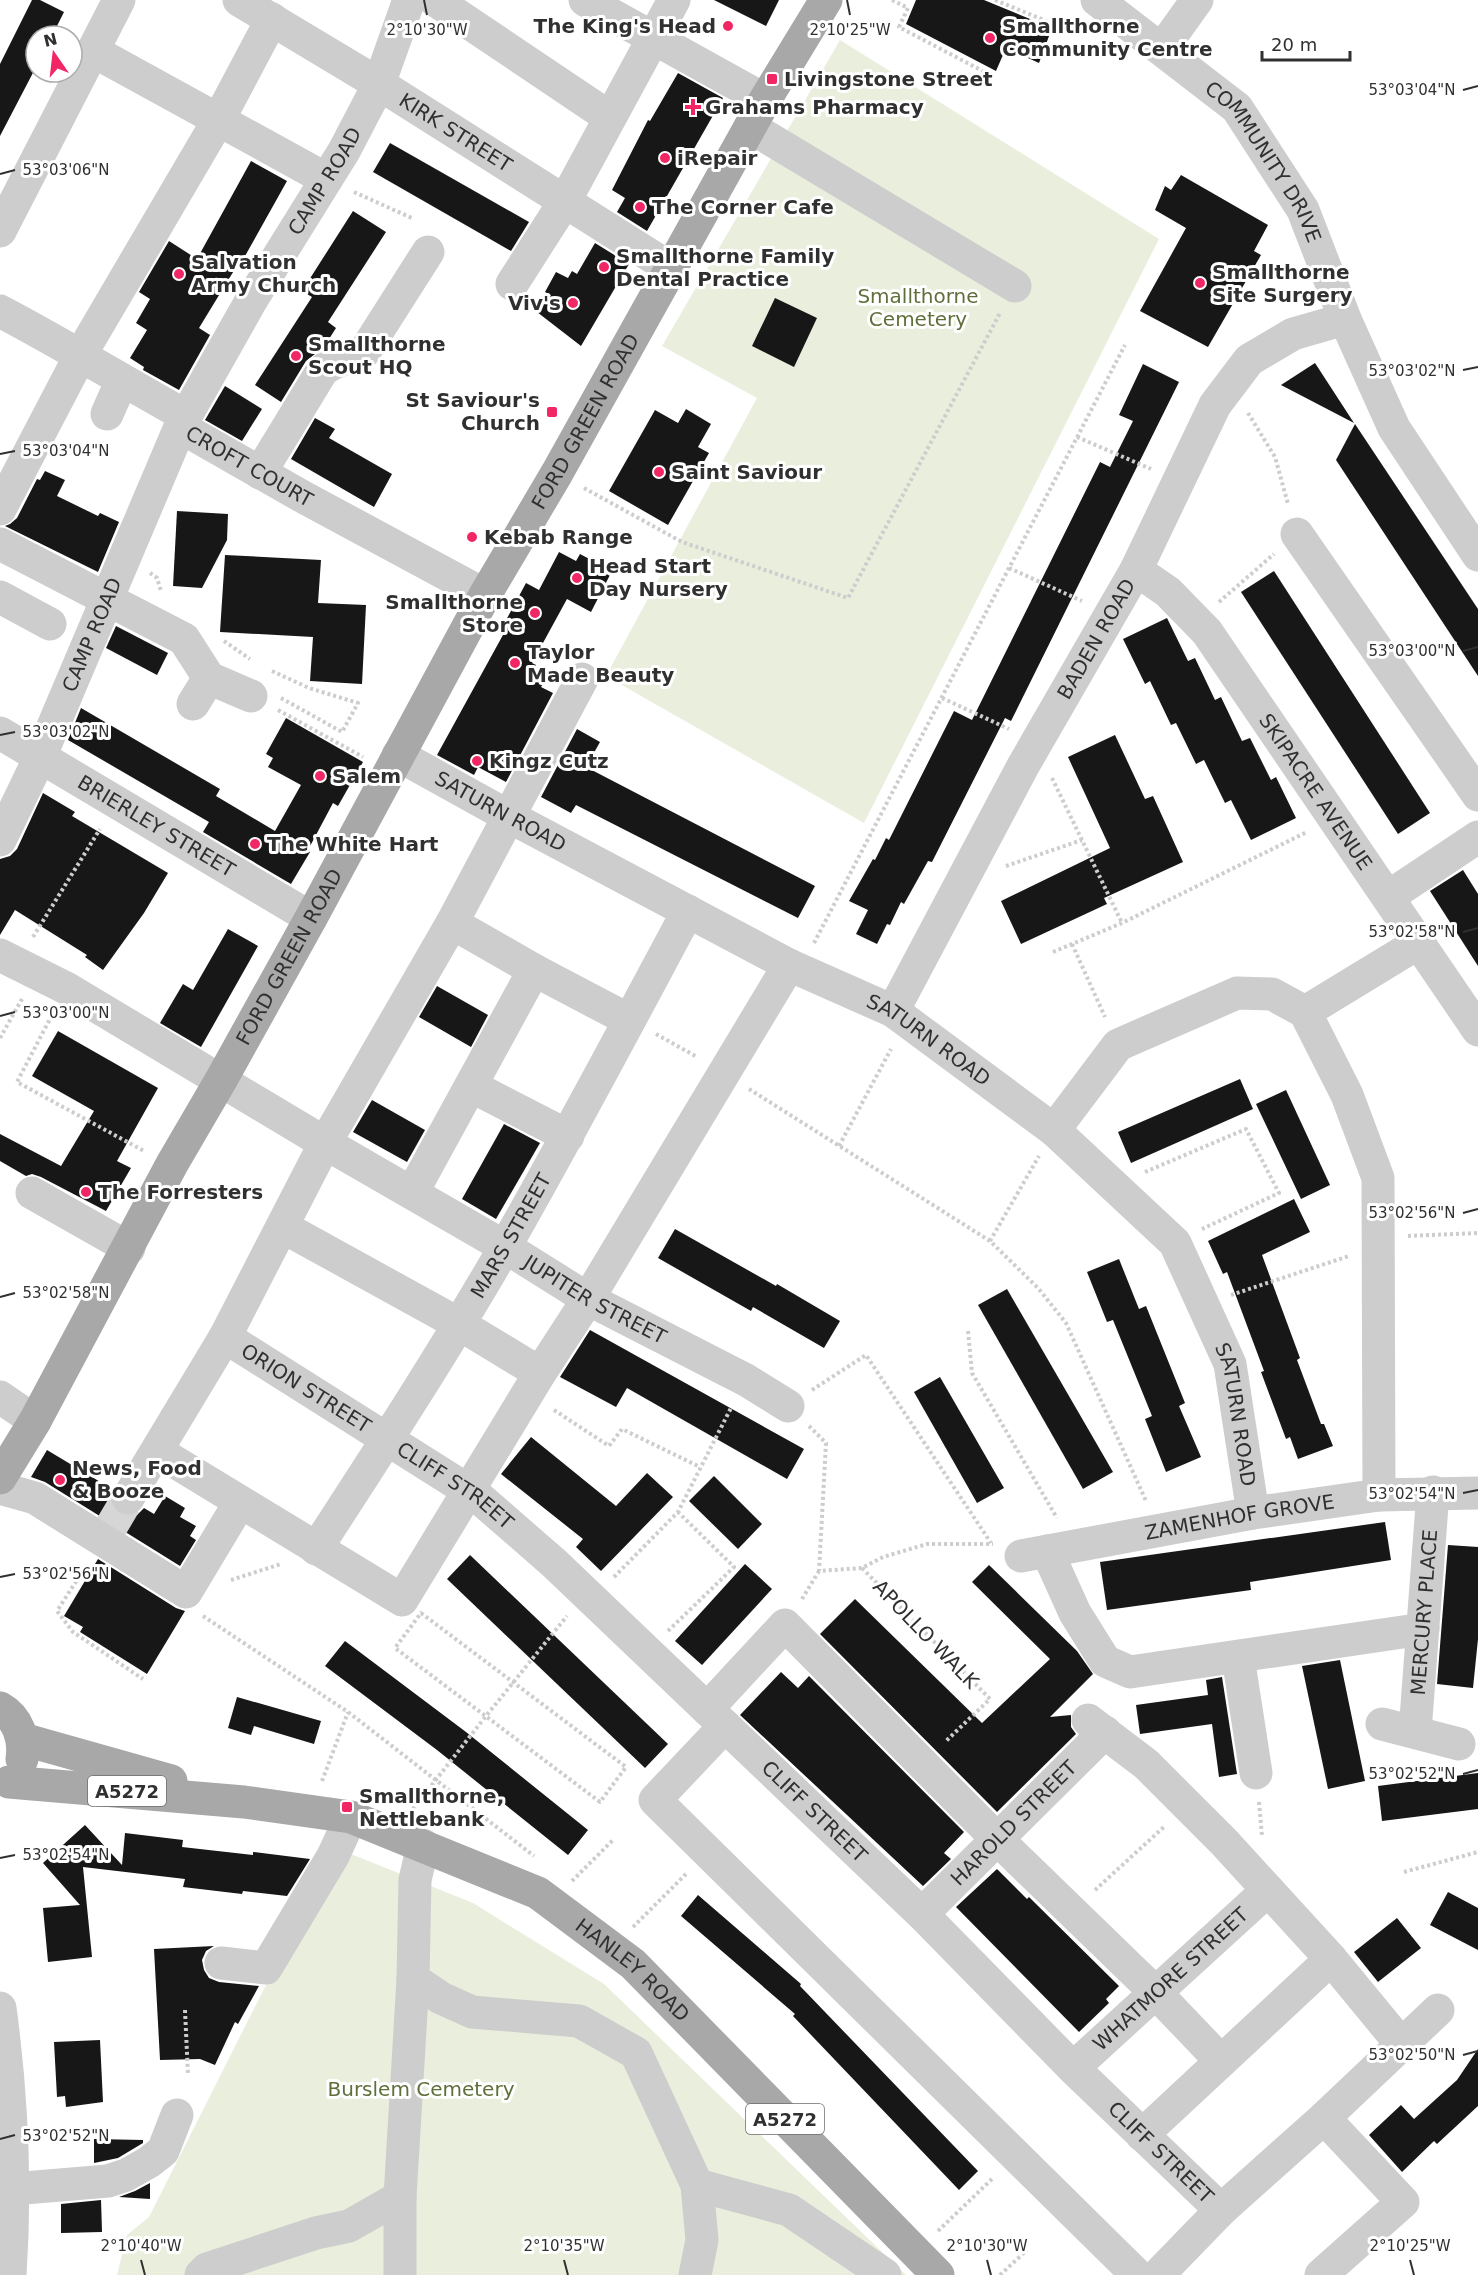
<svg xmlns="http://www.w3.org/2000/svg" width="1478" height="2275" viewBox="0 0 1478 2275" font-family="'DejaVu Sans',sans-serif">
<rect width="100%" height="100%" fill="#fff"/>
<g fill="#eaeedd">
<path d="M840,40L1159,239L864,823L606,676L757,398L662,346Z"/>
<path d="M346,1852L473,1903L604,1984L906,2275H117L127,2235L149,2217L274,1969Z"/>
</g>
<g fill="#171717">
<path d="M32,0H40L64,12L52,36H36V67L0,136V64Z"/>
<path d="M714,0H779L766,26Z"/>
<path d="M916,0H984L1052,28L1039,63L1006,48L996,71L906,24Z"/>
<path d="M678,73L723,98L647,231L617,212L625,198L612,190L648,120L650,121Z"/>
<path d="M390,143L529,222L511,251L373,172Z"/>
<path d="M251,161L287,181L240,265L238,264L199,328L210,335L179,390L143,370L144,367L130,358L147,330L136,323L150,299L139,292L169,241L197,259Z"/>
<path d="M1181,175L1268,225L1254,251L1261,255L1208,347L1140,311L1186,228L1155,210L1165,186L1171,190Z"/>
<path d="M353,211L386,232L328,322L336,328L324,347L306,361L281,402L255,385L312,297L302,291Z"/>
<path d="M595,243L629,264L581,346L537,312L551,295L545,292L556,272L568,278L572,271L577,274Z"/>
<path d="M775,298L817,318L794,367L752,346Z"/>
<path d="M1315,363L1354,423L1281,385Z"/>
<path d="M1143,364L1179,382L1011,721L1005,718L932,862L928,861L904,904L901,902L890,925L887,924L877,944L856,934L868,910L849,901L873,859L875,860L886,838L889,840L954,711L972,720L1100,462L1110,467L1133,421L1119,415Z"/>
<path d="M225,386L262,409L242,441L205,420Z"/>
<path d="M686,409L711,424L698,447L709,453L668,525L609,491L655,410L678,423Z"/>
<path d="M315,418L335,429L329,438L392,474L374,507L291,459Z"/>
<path d="M1355,424L1478,609V676L1336,460Z"/>
<path d="M45,471L65,480L57,496L98,516L100,513L119,522L98,572L5,526L10,524L17,518L37,479L40,480Z"/>
<path d="M177,511L228,514L227,540L202,588L173,586Z"/>
<path d="M559,552L576,561L580,554L612,571L591,612L567,599L532,663L536,665L533,671L546,678L541,687L553,693L506,782L478,767L474,775L437,755L509,624L505,622L526,583L539,590Z"/>
<path d="M225,555L321,560L318,603L366,605L362,684L310,681L313,637L220,632Z"/>
<path d="M1274,571L1430,813L1398,834L1241,592Z"/>
<path d="M1167,618L1188,661L1195,658L1215,700L1221,697L1242,741L1250,738L1271,780L1276,777L1296,818L1251,840L1231,800L1225,803L1204,760L1196,764L1176,723L1171,725L1150,681L1145,684L1123,639Z"/>
<path d="M116,626L168,653L157,675L106,648Z"/>
<path d="M81,708L220,789L216,796L275,831L301,785L268,767L273,758L266,754L286,718L363,762L338,806L333,803L308,850L310,852L291,884L203,832L209,822L68,740Z"/>
<path d="M577,729L600,742L586,767L815,886L798,918L576,805L571,813L541,797Z"/>
<path d="M1115,735L1145,799L1153,796L1183,862L1104,898L1107,904L1021,944L1001,901L1110,848L1068,757Z"/>
<path d="M43,793L75,812L72,816L168,873L144,913L103,970L85,957L87,955L15,910L0,935V859L10,856L17,849Z"/>
<path d="M1463,870L1478,894V966L1430,891Z"/>
<path d="M228,929L258,946L201,1047L160,1023L183,984L193,990Z"/>
<path d="M437,986L488,1015L471,1047L419,1017Z"/>
<path d="M58,1031L158,1088L117,1161L131,1168L106,1211L41,1177L32,1174L26,1176L0,1161V1134L61,1166L94,1111L32,1076Z"/>
<path d="M1240,1079L1253,1109L1131,1163L1118,1132Z"/>
<path d="M1286,1090L1330,1185L1301,1199L1256,1104Z"/>
<path d="M372,1100L425,1130L407,1162L353,1132Z"/>
<path d="M504,1124L540,1143L496,1219L462,1199Z"/>
<path d="M1294,1199L1310,1232L1262,1255L1300,1358L1297,1360L1321,1424H1324L1333,1446L1298,1459L1290,1437L1286,1439L1261,1372L1264,1371L1227,1272L1223,1274L1208,1241Z"/>
<path d="M675,1229L776,1286L777,1284L840,1321L824,1348L753,1307L751,1311L658,1258Z"/>
<path d="M1119,1259L1139,1309L1146,1306L1185,1403L1179,1406L1201,1457L1166,1472L1145,1419L1152,1416L1113,1320L1107,1322L1087,1272Z"/>
<path d="M1007,1289L1113,1472L1083,1489L978,1305Z"/>
<path d="M590,1330L804,1449L787,1479L627,1388L616,1407L560,1377Z"/>
<path d="M940,1377L1004,1488L977,1503L914,1392Z"/>
<path d="M531,1437L616,1506L647,1473L673,1497L601,1571L576,1547L583,1539L501,1474Z"/>
<path d="M47,1450L112,1489L109,1497L111,1507L119,1514L127,1517L137,1515L144,1508L154,1514L165,1496L185,1508L180,1517L196,1526L190,1536L196,1540L180,1566L45,1482L31,1477Z"/>
<path d="M714,1476L762,1524L738,1549L689,1501Z"/>
<path d="M1385,1522L1391,1560L1250,1582L1251,1590L1107,1610L1100,1562Z"/>
<path d="M1448,1545L1478,1547V1639L1473,1688L1437,1684Z"/>
<path d="M470,1555L668,1744L645,1768L447,1579Z"/>
<path d="M98,1559L176,1608L185,1611L147,1674L80,1632L83,1627L64,1616Z"/>
<path d="M745,1564L772,1589L702,1665L675,1641Z"/>
<path d="M989,1565L1077,1651L1093,1674L1050,1717L1071,1715V1727L1076,1734L997,1812L820,1634L855,1599L982,1723L1050,1659L972,1582Z"/>
<path d="M345,1641L466,1732L588,1830L568,1855L437,1750L325,1666Z"/>
<path d="M1340,1660L1365,1781L1328,1789L1302,1666Z"/>
<path d="M781,1672L798,1688L809,1676L964,1832L944,1853L951,1859L923,1886L740,1715Z"/>
<path d="M1222,1677L1237,1774L1219,1777L1212,1724L1140,1734L1136,1705L1208,1695L1206,1680Z"/>
<path d="M237,1697L321,1721L314,1744L254,1726L251,1735L228,1728Z"/>
<path d="M1478,1773V1809L1382,1821L1378,1786Z"/>
<path d="M85,1825L122,1865L125,1833L183,1840L182,1847L253,1855V1852L310,1859L287,1896L243,1891L242,1894L183,1887L185,1879L83,1867L92,1957L48,1962L43,1908L80,1905L43,1863Z"/>
<path d="M997,1869L1027,1899L1029,1897L1119,1986L1106,1999L1109,2003L1079,2032L956,1907Z"/>
<path d="M1448,1892L1478,1908V1950L1430,1925Z"/>
<path d="M698,1895L801,1984L800,1986L978,2171L959,2190L793,2016L795,2014L681,1916Z"/>
<path d="M1397,1918L1421,1948L1378,1982L1354,1952Z"/>
<path d="M214,1946L206,1951L202,1960L204,1970L209,1978L219,1982L259,1986L238,2024L235,2022L215,2065L200,2059L160,2060L154,1949Z"/>
<path d="M100,2040L103,2102L66,2107L65,2096L57,2097L54,2042Z"/>
<path d="M1478,2049V2106L1437,2144L1434,2141L1402,2172L1369,2135L1401,2105L1414,2119L1457,2080Z"/>
<path d="M94,2139L143,2140V2143L118,2158L94,2163Z"/>
<path d="M150,2183V2199L119,2197L135,2191Z"/>
<path d="M101,2200L102,2232L61,2233V2204Z"/>
</g>
<g fill="none" stroke-linecap="round" stroke-linejoin="round">
<path stroke="#d6d6d6" stroke-width="33" stroke-dasharray="33 16" stroke-linecap="butt" d="M108,1532L128,1498"/>
<g stroke="#cdcdcd" stroke-width="4" stroke-dasharray="3 3" stroke-linecap="butt">
<path d="M892,0L908,8L899,27L994,77"/>
<path d="M995,0L1056,25"/>
<path d="M354,192L414,219"/>
<path d="M1248,413L1275,457L1288,504"/>
<path d="M1077,437L1151,469"/>
<path d="M584,488L682,542L848,598L1000,313"/>
<path d="M1009,568L1082,601"/>
<path d="M150,573L157,578L161,591"/>
<path d="M1219,602L1274,554"/>
<path d="M224,641L250,659"/>
<path d="M272,671L309,688L358,703L342,732L281,698"/>
<path d="M942,698L1009,729"/>
<path d="M278,710L363,757"/>
<path d="M1052,778L1122,923"/>
<path d="M1006,866L1082,840"/>
<path d="M33,937L100,829"/>
<path d="M814,943L1125,345"/>
<path d="M1072,944L1105,1017"/>
<path d="M1053,952L1122,923L1307,832"/>
<path d="M52,1015L17,1082L144,1151"/>
<path d="M656,1034L697,1057"/>
<path d="M0,1038L22,999"/>
<path d="M749,1089L990,1241L1038,1288L1066,1323L1146,1501"/>
<path d="M839,1146L891,1049"/>
<path d="M1145,1172L1246,1129L1279,1193L1202,1229"/>
<path d="M1408,1236L1478,1233"/>
<path d="M990,1241L1039,1156"/>
<path d="M1231,1295L1349,1256"/>
<path d="M968,1331L972,1373L1057,1518"/>
<path d="M812,1390L866,1355L991,1543"/>
<path d="M554,1410L609,1446L622,1429L700,1467"/>
<path d="M809,1426L826,1443L819,1571L862,1568L883,1557L927,1544H993"/>
<path d="M86,1566L57,1611L73,1632L143,1679"/>
<path d="M862,1568L990,1699L945,1742"/>
<path d="M614,1577L678,1512L731,1408"/>
<path d="M231,1580L281,1564"/>
<path d="M802,1599L819,1571"/>
<path d="M421,1613L626,1767L600,1802L395,1648Z"/>
<path d="M203,1616L348,1712L534,1856"/>
<path d="M668,1631L734,1567L678,1512"/>
<path d="M322,1781L348,1712"/>
<path d="M1259,1802L1262,1836"/>
<path d="M413,1809L486,1716L567,1616"/>
<path d="M1404,1872L1478,1852"/>
<path d="M572,1881L614,1839"/>
<path d="M1095,1890L1165,1826"/>
<path d="M633,1927L687,1873"/>
<path d="M185,2010L188,2075"/>
<path d="M938,2231L993,2178"/>
<path d="M1000,2275L1027,2250"/>
</g>
<g stroke="#cdcdcd" stroke-width="33">
<path id="s1" d="M239,0L379,84L670,268"/>
<path d="M435,0L609,117"/>
<path d="M585,0L765,100"/>
<path id="s2" d="M1097,0L1237,108L1303,210L1345,319L1394,428L1478,555"/>
<path d="M1162,49L1197,0"/>
<path d="M93,51L326,179"/>
<path d="M750,127L1015,286"/>
<path d="M0,231L119,0"/>
<path d="M512,284L565,201L674,0"/>
<path id="s3" d="M0,311C63,344 123,381 186,416L180,427L305,498L485,595"/>
<path d="M107,414L122,380"/>
<path id="s4" d="M186,416L252,299L344,151L379,84L409,0"/>
<path d="M260,473L322,371C334,359 351,359 365,351L428,252"/>
<path d="M0,509L81,354L219,119L272,19"/>
<path d="M1297,534L1478,795"/>
<path d="M0,544L184,639L209,678L251,696"/>
<path id="s5" d="M1136,570L1168,592L1207,632L1478,1030"/>
<path d="M0,597L50,624"/>
<path d="M193,704L209,678"/>
<path id="s6" d="M0,733L311,918"/>
<path id="s7" d="M398,755L508,816L789,965L893,1011L1054,1130L1175,1243L1230,1364L1253,1513"/>
<path id="s8" d="M0,840L40,757L180,427"/>
<path d="M1388,897L1478,837"/>
<path d="M452,923L534,970L629,1020"/>
<path id="s9" d="M0,955L66,988L325,1143L505,1247L588,1299L746,1380L788,1406"/>
<path id="s10" d="M893,1011L1023,766L1136,570L1215,405L1249,360L1293,334L1345,319"/>
<path d="M1305,1012L1420,942"/>
<path d="M471,1086L568,1136"/>
<path d="M1054,1130L1118,1045L1237,993L1272,994L1305,1012L1347,1095L1378,1178L1379,1495"/>
<path d="M32,1193L129,1248"/>
<path d="M412,1193L534,970"/>
<path d="M283,1227L459,1324L540,1373"/>
<path id="s11" d="M225,1337L477,1496L554,1563L922,1914L1073,2068L1221,2210"/>
<path d="M0,1397L35,1421"/>
<path d="M157,1451L402,1600L540,1373L588,1299L789,965"/>
<path d="M0,1488L35,1498L186,1592L240,1502"/>
<path d="M128,1498L225,1337L325,1143L452,923L582,679"/>
<path id="s12" d="M316,1549C381,1449 446,1349 506,1245C569,1135 628,1023 688,911"/>
<path d="M1047,1551L1075,1613L1105,1661L1130,1672L1423,1629"/>
<path id="s13" d="M1021,1556L1253,1513L1379,1495L1478,1493"/>
<path d="M1238,1657L1256,1773"/>
<path d="M707,1709L785,1625L997,1839L1156,1993L1221,2061"/>
<path d="M1088,1720L1146,1764L1224,1842L1331,1959L1401,2044"/>
<path d="M1382,1724L1459,1744"/>
<path d="M725,1726L655,1800L1137,2275"/>
<path id="s14" d="M1415,1732L1433,1492"/>
<path id="s15" d="M922,1914L1105,1732"/>
<path d="M221,1963L266,1968L333,1856L351,1817"/>
<path d="M413,1979L441,1998L472,2012L579,2021L636,2053L697,2185L702,2240L695,2275"/>
<path d="M0,2008C12,2097 16,2186 10,2275"/>
<path id="s16" d="M1073,2068L1268,1890"/>
<path d="M1142,2135L1331,1959"/>
<path d="M697,2185L789,2210L885,2275"/>
<path d="M12,2189L108,2181L126,2175L149,2162L163,2151L177,2115"/>
<path d="M201,2275L207,2269L316,2233L349,2226L400,2197"/>
<path d="M400,2275V2197L413,1979L415,1880L423,1845"/>
<path d="M1158,2275L1221,2210L1324,2118L1438,2010"/>
<path d="M1321,2275L1403,2202L1324,2118"/>
</g>
<g stroke="#a8a8a8" stroke-width="33">
<path id="s17" d="M0,1478L35,1421L172,1164L221,1080L311,918L485,595L557,473L765,100L826,0"/>
<path d="M0,1708C18,1718 25,1739 22,1759"/>
<path d="M22,1739L171,1781"/>
<path id="s18" d="M9,1782L244,1802L351,1817L538,1893L633,1964L938,2275"/>
</g>
</g>
<path fill="none" stroke="#303030" stroke-width="2" d="M424,0L427,15M847,0L850,15M1463,90L1478,86M0,174L15,170M1463,370L1478,367M0,454L15,451M1463,651L1478,647M0,735L15,732M1463,932L1478,928M0,1016L15,1012M1463,1213L1478,1209M0,1297L15,1293M1463,1493L1478,1490M0,1577L15,1574M1463,1774L1478,1770M0,1858L15,1855M1463,2055L1478,2051M0,2139L15,2135M141,2260L145,2275M564,2260L568,2275M987,2260L991,2275M1410,2260L1414,2275"/>
<g fill="#f12765" stroke="#fff" stroke-width="2">
<circle cx="728" cy="26" r="6"/>
<circle cx="990" cy="38" r="6"/>
<rect x="766" y="73" width="12" height="12" rx="3"/>
<path d="M690 98h6v6h6v6h-6v6h-6v-6h-6v-6h6z"/>
<circle cx="665" cy="158" r="6"/>
<circle cx="640" cy="207" r="6"/>
<circle cx="604" cy="267" r="6"/>
<circle cx="179" cy="274" r="6"/>
<circle cx="1200" cy="283" r="6"/>
<circle cx="573" cy="303" r="6"/>
<circle cx="296" cy="356" r="6"/>
<rect x="546" y="406" width="12" height="12" rx="3"/>
<circle cx="659" cy="472" r="6"/>
<circle cx="472" cy="537" r="6"/>
<circle cx="577" cy="578" r="6"/>
<circle cx="535" cy="613" r="6"/>
<circle cx="515" cy="663" r="6"/>
<circle cx="477" cy="761" r="6"/>
<circle cx="320" cy="776" r="6"/>
<circle cx="255" cy="844" r="6"/>
<circle cx="86" cy="1192" r="6"/>
<circle cx="60" cy="1480" r="6"/>
<rect x="341" y="1801" width="12" height="12" rx="3"/>
</g>
<g text-anchor="middle" dominant-baseline="central" stroke-width="6" stroke-linejoin="round" paint-order="stroke">
<g fill="#fff" stroke="#6e6e6e" stroke-width="1.5">
<rect x="88" y="1776" width="78" height="30" rx="4.5"/>
<rect x="746" y="2104" width="78" height="30" rx="4.5"/>
</g>
<g font-size="18" font-weight="bold" fill="#303030">
<text x="127" y="1791">A5272</text>
<text x="785" y="2119">A5272</text>
</g>
<g font-size="20" font-weight="bold" fill="#303030" stroke="#fff" text-anchor="start">
<text x="716" y="26" text-anchor="end">The King's Head</text>
<text x="1002" y="26">Smallthorne<tspan x="1002" dy="23">Community Centre</tspan></text>
<text x="784" y="79">Livingstone Street</text>
<text x="705" y="107">Grahams Pharmacy</text>
<text x="677" y="158">iRepair</text>
<text x="652" y="207">The Corner Cafe</text>
<text x="616" y="256">Smallthorne Family<tspan x="616" dy="23">Dental Practice</tspan></text>
<text x="191" y="262">Salvation<tspan x="191" dy="23">Army Church</tspan></text>
<text x="1212" y="272">Smallthorne<tspan x="1212" dy="23">Site Surgery</tspan></text>
<text x="561" y="303" text-anchor="end">Viv's</text>
<text x="308" y="344">Smallthorne<tspan x="308" dy="23">Scout HQ</tspan></text>
<text x="540" y="400" text-anchor="end">St Saviour's<tspan x="540" dy="23">Church</tspan></text>
<text x="671" y="472">Saint Saviour</text>
<text x="484" y="537">Kebab Range</text>
<text x="589" y="566">Head Start<tspan x="589" dy="23">Day Nursery</tspan></text>
<text x="523" y="602" text-anchor="end">Smallthorne<tspan x="523" dy="23">Store</tspan></text>
<text x="527" y="652">Taylor<tspan x="527" dy="23">Made Beauty</tspan></text>
<text x="489" y="761">Kingz Cutz</text>
<text x="332" y="776">Salem</text>
<text x="267" y="844">The White Hart</text>
<text x="98" y="1192">The Forresters</text>
<text x="72" y="1468">News, Food<tspan x="72" dy="23">&amp; Booze</tspan></text>
<text x="359" y="1796">Smallthorne,<tspan x="359" dy="23">Nettlebank</tspan></text>
</g>
<g font-size="20" fill="#303030" stroke="#fff">
<text stroke="none"><textPath href="#s1" startOffset="254">KIRK STREET</textPath></text>
<text stroke="none"><textPath href="#s2" startOffset="236">COMMUNITY DRIVE</textPath></text>
<text stroke="none"><textPath href="#s4" startOffset="273">CAMP ROAD</textPath></text>
<text stroke="none"><textPath href="#s17" startOffset="1208">FORD GREEN ROAD</textPath></text>
<text stroke="none"><textPath href="#s3" startOffset="306">CROFT COURT</textPath></text>
<text stroke="none"><textPath href="#s8" startOffset="225">CAMP ROAD</textPath></text>
<text stroke="none"><textPath href="#s10" startOffset="424">BADEN ROAD</textPath></text>
<text stroke="none"><textPath href="#s5" startOffset="288">SKIPACRE AVENUE</textPath></text>
<text stroke="none"><textPath href="#s7" startOffset="117">SATURN ROAD</textPath></text>
<text stroke="none"><textPath href="#s6" startOffset="182">BRIERLEY STREET</textPath></text>
<text stroke="none"><textPath href="#s17" startOffset="596">FORD GREEN ROAD</textPath></text>
<text stroke="none"><textPath href="#s7" startOffset="603">SATURN ROAD</textPath></text>
<text stroke="none"><textPath href="#s12" startOffset="369">MARS STREET</textPath></text>
<text stroke="none"><textPath href="#s9" startOffset="688">JUPITER STREET</textPath></text>
<text stroke="none"><textPath href="#s11" startOffset="96">ORION STREET</textPath></text>
<text stroke="none"><textPath href="#s7" startOffset="1107">SATURN ROAD</textPath></text>
<text stroke="none"><textPath href="#s11" startOffset="274">CLIFF STREET</textPath></text>
<text stroke="none"><textPath href="#s13" startOffset="222">ZAMENHOF GROVE</textPath></text>
<text stroke="none"><textPath href="#s14" startOffset="120">MERCURY PLACE</textPath></text>
<text transform="translate(926 1634) rotate(46)">APOLLO WALK</text>
<text stroke="none"><textPath href="#s11" startOffset="760">CLIFF STREET</textPath></text>
<text stroke="none"><textPath href="#s15" startOffset="129">HAROLD STREET</textPath></text>
<text stroke="none"><textPath href="#s18" startOffset="668">HANLEY ROAD</textPath></text>
<text stroke="none"><textPath href="#s16" startOffset="132">WHATMORE STREET</textPath></text>
<text stroke="none"><textPath href="#s11" startOffset="1246">CLIFF STREET</textPath></text>
</g>
<g font-size="20" fill="#5f6f3a" stroke="#fff">
<text x="918" y="296">Smallthorne<tspan x="918" dy="23">Cemetery</tspan></text>
<text x="421" y="2089">Burslem Cemetery</text>
</g>
</g>
<g font-size="15" text-anchor="middle" fill="#303030" stroke="#fff" stroke-width="6" stroke-linejoin="round" paint-order="stroke">
<text x="427" y="35">2°10'30"W</text>
<text x="850" y="35">2°10'25"W</text>
<text x="1412" y="95">53°03'04"N</text>
<text x="66" y="175">53°03'06"N</text>
<text x="1412" y="376">53°03'02"N</text>
<text x="66" y="456">53°03'04"N</text>
<text x="1412" y="656">53°03'00"N</text>
<text x="66" y="737">53°03'02"N</text>
<text x="1412" y="937">53°02'58"N</text>
<text x="66" y="1018">53°03'00"N</text>
<text x="1412" y="1218">53°02'56"N</text>
<text x="66" y="1298">53°02'58"N</text>
<text x="1412" y="1499">53°02'54"N</text>
<text x="66" y="1579">53°02'56"N</text>
<text x="1412" y="1779">53°02'52"N</text>
<text x="66" y="1860">53°02'54"N</text>
<text x="1412" y="2060">53°02'50"N</text>
<text x="66" y="2141">53°02'52"N</text>
<text x="141" y="2251">2°10'40"W</text>
<text x="564" y="2251">2°10'35"W</text>
<text x="987" y="2251">2°10'30"W</text>
<text x="1410" y="2251">2°10'25"W</text>
</g>
<g transform="translate(54 54) rotate(346)"><circle r="28" fill="#ffffff" stroke="#acacac" stroke-width="1.5"/>
<path d="M0-4.5L10 22L0 15L-10 22Z" fill="#f12765"/>
<text y="-9" font-size="16" font-weight="bold" text-anchor="middle" fill="#303030">N</text>
</g>
<path d="M1262 51v9h88v-9" fill="none" stroke="#303030" stroke-width="3"/>
<text x="1271" y="51" font-size="18" fill="#303030" stroke="#ffffff" stroke-width="4.5" paint-order="stroke">20 m</text>
</svg>
